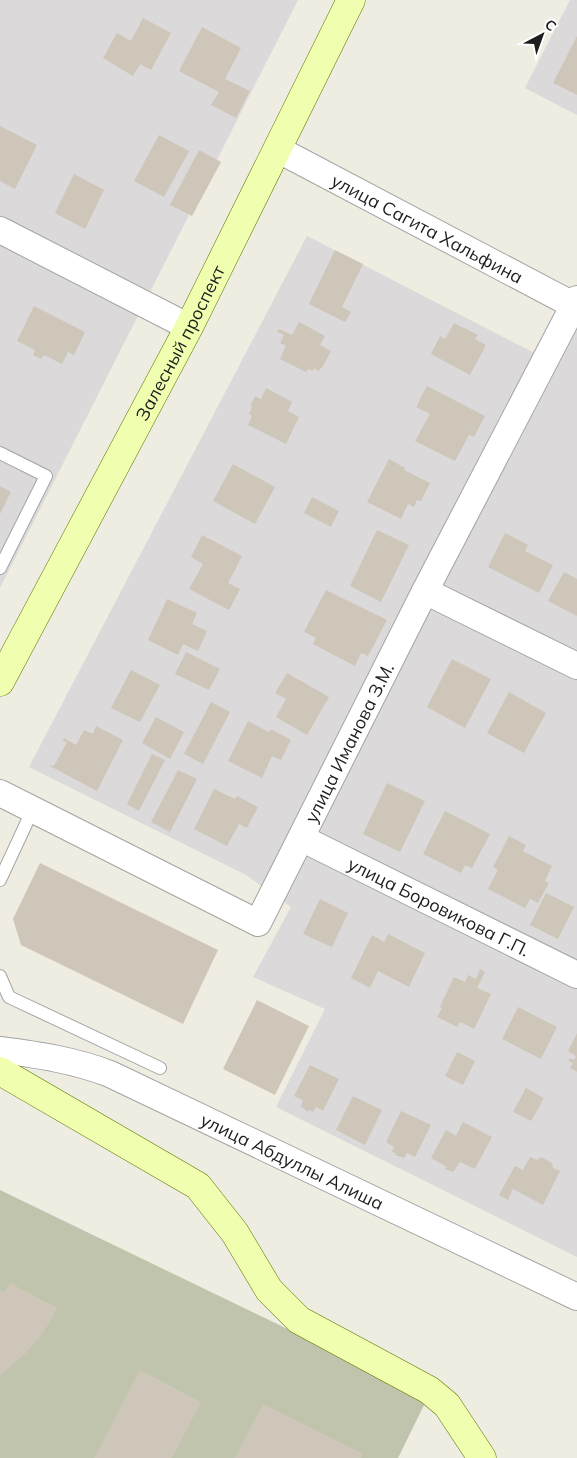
<svg xmlns="http://www.w3.org/2000/svg" width="577" height="1458" viewBox="0 0 577 1458" font-family="Mulish,sans-serif">
<rect width="100%" height="100%" fill="#efece1"/>
<g fill="#dbd9d9">
<path d="M0,0H298L0,588Z"/>
<path d="M570,0H577V115L525,88Z"/>
<path d="M307,236L550,361L577,302V1257L276,1107L325,1009L253,977L291,907L246,875L29,767Z"/>
</g>
<path fill="#c1c4ac" d="M0,1190L428,1397L398,1458H0Z"/>
<g fill="#cfc6ba">
<path d="M143,18L171,33L151,70L140,64L133,76L103,58L117,33L131,41Z"/>
<path d="M202,27L241,48L225,79L250,91L236,118L211,105L219,92L179,71Z"/>
<path d="M577,36V95L553,83Z"/>
<path d="M0,126L37,145L15,189L0,181Z"/>
<path d="M159,135L189,151L164,197L134,181Z"/>
<path d="M199,150L221,162L192,216L170,205Z"/>
<path d="M74,174L104,190L85,229L55,213Z"/>
<path d="M335,250L363,264L342,307L351,312L345,322L309,304Z"/>
<path d="M34,306L85,332L74,355L68,352L62,364L44,355L41,359L33,355L35,350L17,341Z"/>
<path d="M299,322L325,336L320,345L331,351L322,368H321L319,371L314,368L313,371L308,369L306,372L280,359L286,346L280,343L284,335L277,332L279,329L292,335Z"/>
<path d="M454,323L478,335L475,339L486,345L470,375L431,354L440,336L445,339Z"/>
<path d="M427,386L485,416L474,437L469,435L455,461L415,441L430,414L416,407Z"/>
<path d="M266,388L292,402L288,411L299,417L286,444L248,425L252,416L249,414L252,407L250,406L255,396L261,399Z"/>
<path d="M389,459L405,468L404,470L430,483L421,501L417,500L414,507L408,504L401,519L367,502Z"/>
<path d="M233,464L275,487L255,524L213,501Z"/>
<path d="M0,486L11,492L0,514Z"/>
<path d="M312,497L339,511L331,527L304,513Z"/>
<path d="M377,530L409,545L381,602L350,586Z"/>
<path d="M505,533L528,545L525,551L553,565L539,593L488,567Z"/>
<path d="M202,535L242,556L228,583L240,589L229,610L189,589L203,564L191,557Z"/>
<path d="M564,572L577,579V616L548,601Z"/>
<path d="M326,590L387,620L368,656L361,653L355,666L313,644L316,638L304,632Z"/>
<path d="M167,599L197,613L192,624L207,631L198,651L183,644L178,655L148,640Z"/>
<path d="M186,652L220,669L209,690L175,674Z"/>
<path d="M452,659L491,679L465,728L427,707Z"/>
<path d="M131,670L160,685L140,722L111,708Z"/>
<path d="M287,673L329,697L307,735L276,717L286,699L275,693Z"/>
<path d="M509,692L546,713L524,753L487,733Z"/>
<path d="M211,702L230,712L203,764L184,754Z"/>
<path d="M156,717L184,732L170,759L142,743Z"/>
<path d="M248,721L269,732L271,729L291,740L281,760L272,756L262,778L228,761Z"/>
<path d="M96,726L123,740L97,791L50,766L51,765L54,766L67,742L63,741L64,738L76,745L84,730L93,734Z"/>
<path d="M152,754L165,760L139,811L127,804Z"/>
<path d="M178,770L197,779L170,832L151,822Z"/>
<path d="M387,783L425,801L400,852L363,834Z"/>
<path d="M214,789L235,799L237,796L258,807L247,828L239,824L227,846L194,829Z"/>
<path d="M445,811L490,834L472,868L465,865L461,873L423,854Z"/>
<path d="M509,836L526,845L523,851L552,866L545,881L549,883L538,903L530,899L525,908L488,889L498,870L493,867Z"/>
<path d="M40,863L218,950L183,1024L21,945L13,919Z"/>
<path d="M546,893L574,907L558,939L530,925Z"/>
<path d="M320,899L348,913L332,947L303,934Z"/>
<path d="M388,934L425,953L409,987L378,971L370,988L351,978L372,935L384,942Z"/>
<path d="M480,969L485,972L477,988L491,994L474,1029L460,1022L457,1027L437,1017L442,1008L440,1007L454,977L465,982L468,975L476,979Z"/>
<path d="M257,1000L309,1026L275,1095L223,1069Z"/>
<path d="M518,1007L557,1027L541,1059L502,1039Z"/>
<path d="M577,1033V1072L570,1068L573,1063L568,1061L570,1058L574,1060L576,1056L568,1051Z"/>
<path d="M457,1052L475,1061L463,1085L445,1076Z"/>
<path d="M310,1065L339,1079L323,1111L316,1107L313,1112L309,1110L308,1112L301,1106L303,1100L294,1096Z"/>
<path d="M526,1088L544,1098L531,1121L513,1112Z"/>
<path d="M353,1096L382,1110L365,1145L336,1130Z"/>
<path d="M401,1111L431,1125L415,1157L407,1153L404,1158L395,1155L396,1153L392,1152L394,1147L386,1142Z"/>
<path d="M463,1122L492,1137L475,1169L460,1162L453,1172L445,1169L447,1167L431,1158L446,1130L456,1136Z"/>
<path d="M530,1157L537,1160L541,1157L552,1163L553,1168L560,1171L543,1205L513,1189L508,1200L499,1195L515,1166L523,1170Z"/>
<path d="M10,1283L57,1308L48,1325L38,1339L24,1355L0,1375V1292L1,1290L5,1292Z"/>
<path d="M140,1370L201,1402L172,1458H94Z"/>
<path d="M263,1404L363,1454L361,1458H235Z"/>
</g>
<g fill="none" stroke-linecap="round" stroke-linejoin="round">
<defs>
<g id="lane">
<path d="M0,453L46,476L0,568"/>
<path d="M0,880L33,809"/>
<path d="M0,976L9,997L160,1068"/>
</g>
<g id="street">
<path id="s1" d="M277,149L577,307"/>
<path d="M0,230L189,327"/>
<path d="M425,591L577,666"/>
<path id="s2" d="M0,793L258,923L425,591L577,299"/>
<path id="s3" d="M301,838L577,975"/>
<path id="s4" d="M0,1050C38,1055 74,1060 110,1074L577,1297"/>
</g>
<g id="secondary">
<path id="s5" d="M0,682L189,327L351,0"/>
<path d="M0,1071L198,1186L235,1233L269,1290L299,1320L429,1390L447,1405L482,1458"/>
</g>
</defs>
<use href="#lane" stroke="#a4a4a4" stroke-width="14"/>
<use href="#street" stroke="#a4a4a4" stroke-width="28"/>
<use href="#secondary" stroke="#5a7700" stroke-width="29"/>
<use href="#lane" stroke="#fff" stroke-width="12"/>
<use href="#street" stroke="#fff" stroke-width="26"/>
<use href="#secondary" stroke="#f0ffaf" stroke-width="28"/>
</g>
<g text-anchor="middle" dominant-baseline="central" stroke-width="4" stroke-linejoin="round" paint-order="stroke">
<g font-size="18" fill="#1d1d1d" stroke="#fff">
<text stroke="none"><textPath href="#s1" startOffset="170">улица Сагита Хальфина</textPath></text>
<text stroke="none"><textPath href="#s5" startOffset="384">Залесный проспект</textPath></text>
<text stroke="none"><textPath href="#s2" startOffset="491">улица Иманова З.М.</textPath></text>
<text stroke="none"><textPath href="#s3" startOffset="154">улица Боровикова Г.П.</textPath></text>
<text stroke="none"><textPath href="#s4" startOffset="315">улица Абдуллы Алиша</textPath></text>
</g>
</g>
<g transform="translate(542 35) rotate(41)" stroke="#ffffff" stroke-width="4" paint-order="stroke">
<path d="M0-4L9 19L0 12L-9 19Z" fill="#1d1d1d"/>
<text y="-8" font-size="14" font-weight="bold" text-anchor="middle" fill="#1d1d1d">С</text>
</g>
</svg>
